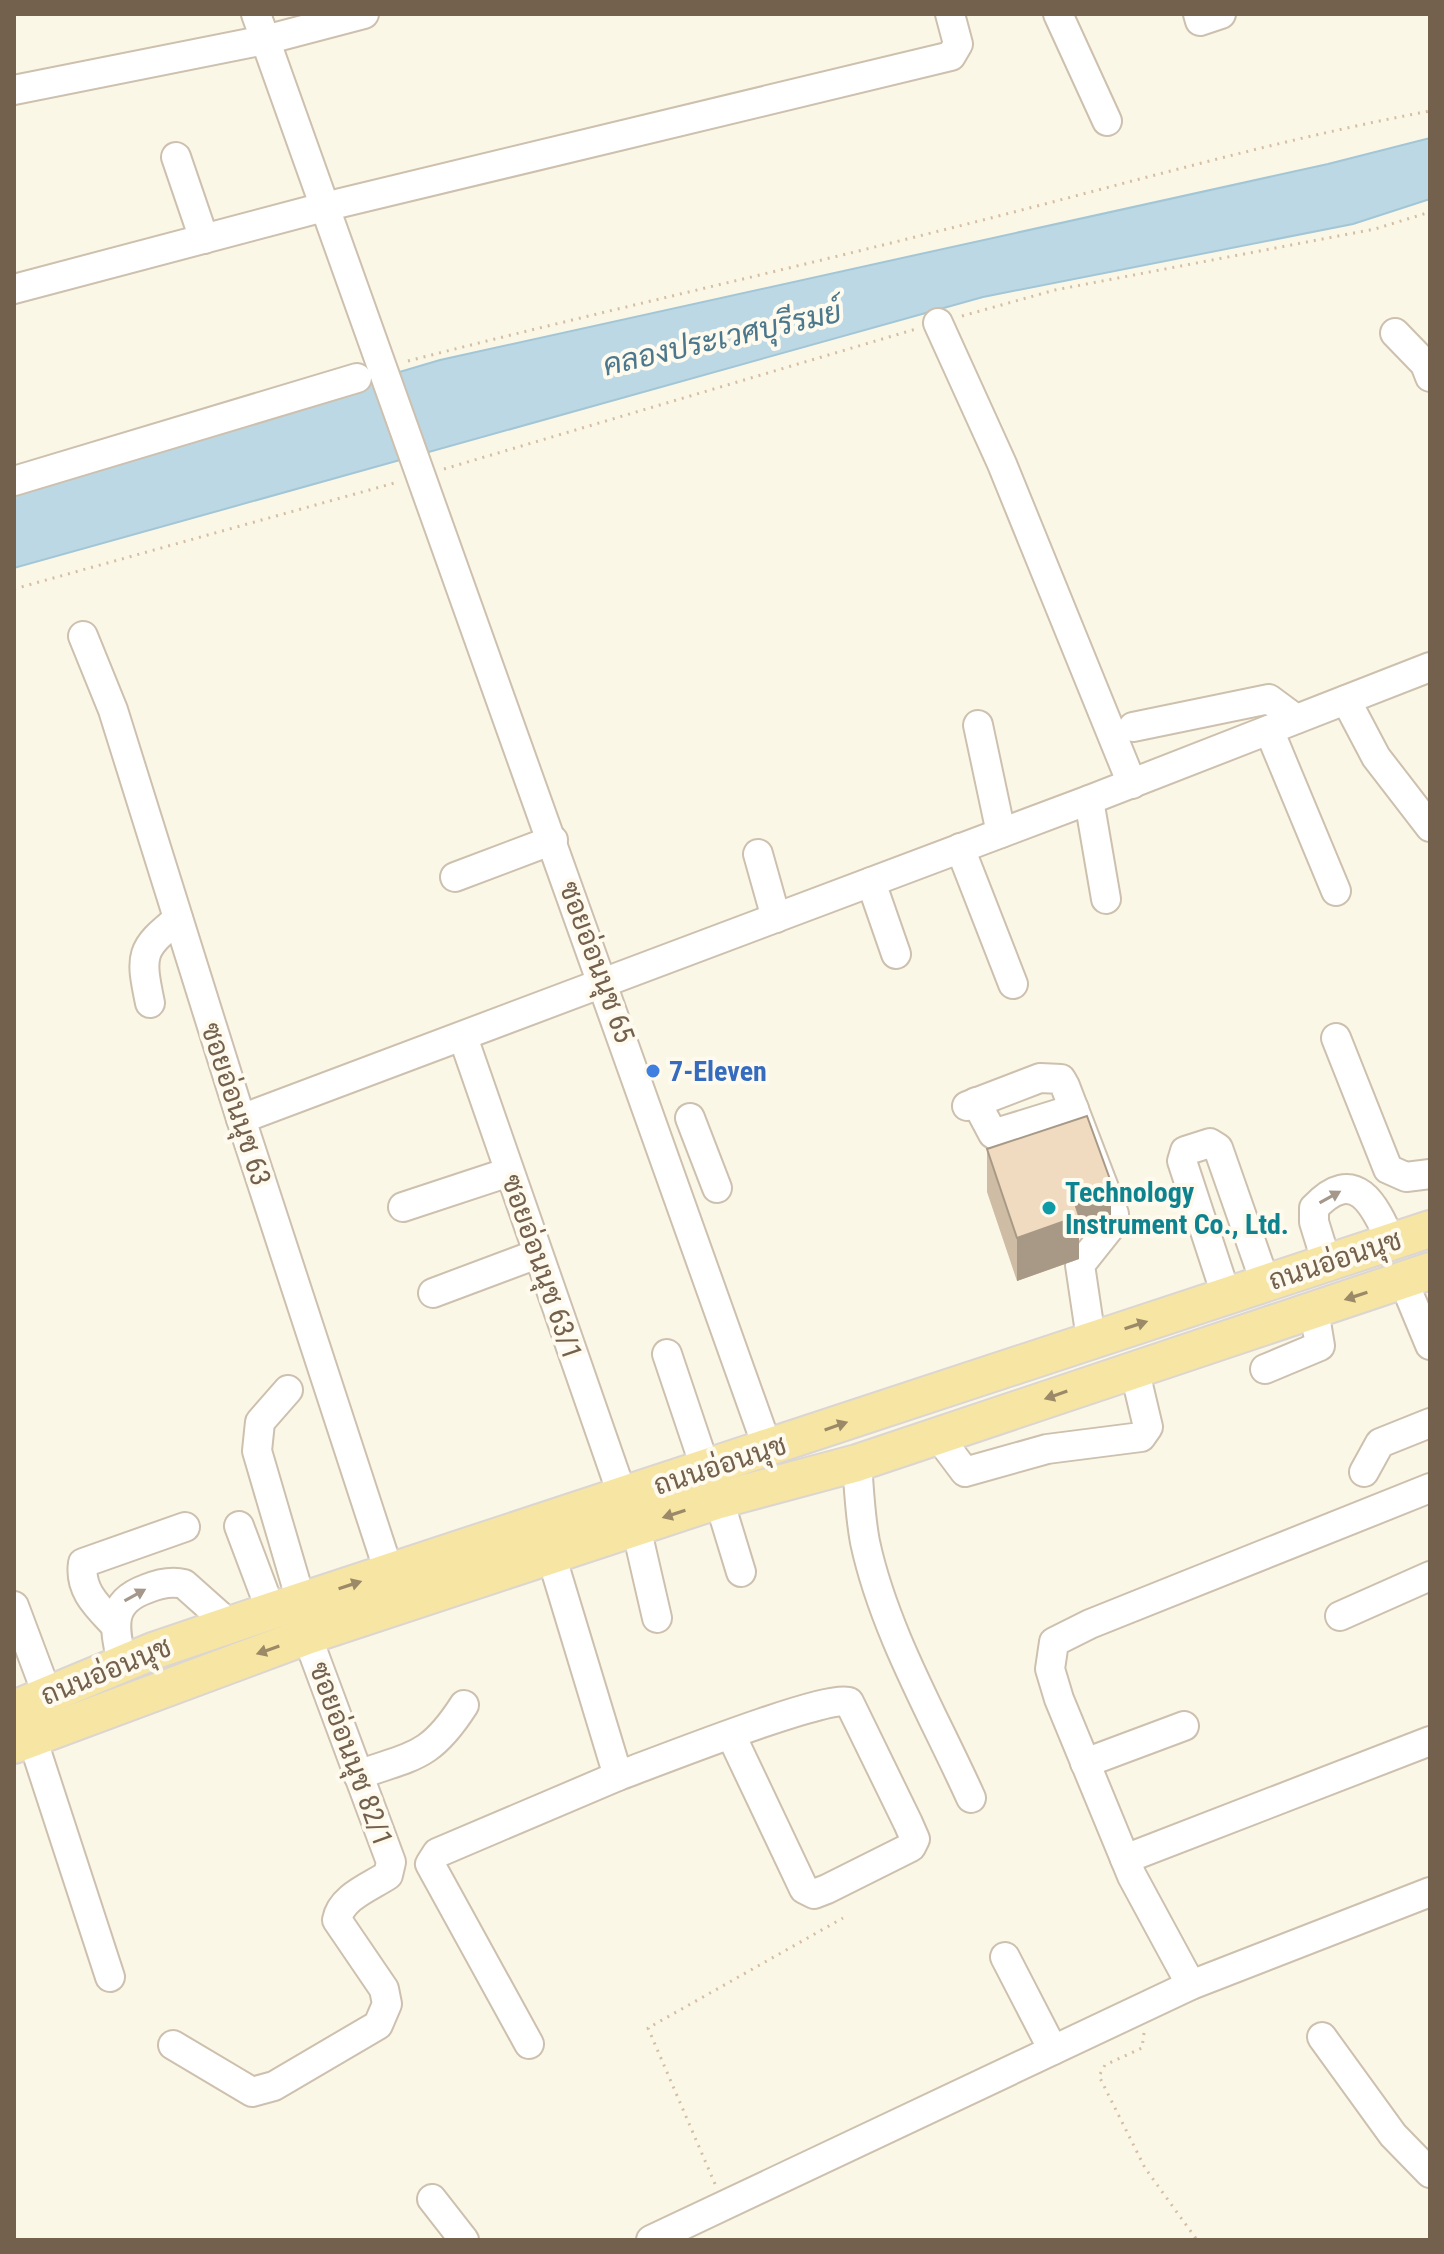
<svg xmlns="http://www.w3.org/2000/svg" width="1444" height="2254" viewBox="0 0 1444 2254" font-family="'Roboto Condensed',Sarabun,sans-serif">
<rect width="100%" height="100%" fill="#fbf7e7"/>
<path fill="#bcd8e4" stroke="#a3c6d6" stroke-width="2" d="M1430,138V199L1353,224L983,297L14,568V486L440,360L1328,164Z"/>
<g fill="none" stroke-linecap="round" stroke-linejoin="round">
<defs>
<g id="minor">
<path d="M256,14L768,1449"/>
<path d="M1058,14L1107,121"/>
<path d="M1198,14L1200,21L1221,14"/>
<path d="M14,90L265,40L364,14"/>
<path d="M176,157L204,239"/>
<path d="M14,289L324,207L951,56L958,44L950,14"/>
<path d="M938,323L1002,464L1132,784"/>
<path d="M1395,333L1425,364L1430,377"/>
<path d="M14,481L357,378"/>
<path d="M83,636L113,710L241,1119L389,1572"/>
<path d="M1346,700L1376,757L1430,827"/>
<path d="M978,725L1001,833"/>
<path d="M1133,727L1269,699L1296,719"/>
<path d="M1269,730L1336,891"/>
<path d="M1089,800L1106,899"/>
<path d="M960,848L1013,984"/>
<path d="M758,854L776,918"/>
<path d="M455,877L553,840"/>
<path d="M871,882L896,954"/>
<path d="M150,1003C140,955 140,949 178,919"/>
<path d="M463,1037L623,1497"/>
<path d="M1336,1038L1388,1169L1406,1177L1430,1174"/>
<path d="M976,1102L993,1134L1074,1109"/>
<path d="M967,1106L1040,1078L1061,1079L1065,1086L1114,1214L1111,1226L1080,1265L1091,1339"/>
<path d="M690,1118L717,1188"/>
<path d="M241,1119L1089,800L1430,667"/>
<path d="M403,1207L509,1172"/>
<path d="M1327,1264L1314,1222V1208C1355,1164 1375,1205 1391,1242"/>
<path d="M1403,1280L1430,1345"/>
<path d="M433,1293L537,1254"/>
<path d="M1226,1295L1182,1161L1185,1151L1210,1143L1218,1148L1265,1282"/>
<path d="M667,1354L706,1470"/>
<path d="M1265,1369L1320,1346L1314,1310"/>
<path d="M288,1390L260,1422L257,1451L301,1601"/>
<path d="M938,1436L965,1472L1047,1449L1141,1437L1148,1427L1134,1368"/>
<path d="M857,1463C859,1489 860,1516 865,1542C884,1631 934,1716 971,1798"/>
<path d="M1364,1472L1380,1443L1430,1423"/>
<path d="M719,1500L741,1572"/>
<path d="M239,1526L271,1611"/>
<path d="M636,1527L657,1618"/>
<path d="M14,1606L47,1694"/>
<path d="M1340,1616L1430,1576"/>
<path d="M114,1624C97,1606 79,1590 83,1563L185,1527"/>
<path d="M122,1663C115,1630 107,1603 146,1589C158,1584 172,1581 184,1584L230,1625"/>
<path d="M32,1738L110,1977"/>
<path d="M1085,1763L1184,1726"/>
<path d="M358,1775C414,1755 430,1758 464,1705"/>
<path d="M618,1776C651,1764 829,1693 849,1702L908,1823L915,1839L911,1847L827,1889L814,1894L804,1889L731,1735"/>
<path d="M1125,1859L1430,1741"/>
<path d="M1005,1957L1053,2050"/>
<path d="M1191,1985L1132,1876L1059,1699L1050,1669L1054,1642L1090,1624L1430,1488"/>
<path d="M1322,2037L1393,2135L1430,2173"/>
<path d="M529,2044L430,1864L437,1853L618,1776L551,1555"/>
<path d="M173,2045L252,2092L274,2086L378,2025L387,2004L384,1989L337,1920C341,1897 370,1887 388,1875L391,1862L307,1636"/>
<path d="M432,2199L464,2240"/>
<path d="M651,2240L1191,1985L1430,1892"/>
</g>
<g id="major">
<path d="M14,1709L153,1651L271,1611L1430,1229"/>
<path d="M14,1745L307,1636L719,1500L857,1463L1430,1271"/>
</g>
</defs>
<use href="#minor" stroke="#cdc0ae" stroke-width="32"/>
<use href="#major" stroke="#dbd6d1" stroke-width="40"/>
<g stroke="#d5bea3" stroke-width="3" stroke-dasharray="2 6" stroke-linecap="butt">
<path d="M962,316L1055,290L1375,229L1430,212"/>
<path d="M408,361C586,315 765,275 943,230C1105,190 1265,142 1430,111"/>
<path d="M444,469L916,329"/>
<path d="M14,589L398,482"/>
<path d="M1144,2033L1142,2048L1105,2065L1099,2076L1145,2168L1197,2240"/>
<path d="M715,2184L648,2028L843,1918"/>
</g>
<use href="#minor" stroke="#fff" stroke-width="28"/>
<use href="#major" stroke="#f7e5a3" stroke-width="36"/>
</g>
<path fill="#cebca5" d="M987,1149L1111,1225L1079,1235V1259L1017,1281L987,1192Z"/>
<path fill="#a89986" d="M1111,1182V1225L1079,1235V1259L1017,1281V1238L1072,1194Z"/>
<path fill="#f0dbc0" stroke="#a89986" stroke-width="2" d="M1087,1116L1111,1182L1072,1194L1079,1216L1017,1238L987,1149Z"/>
<defs><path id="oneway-solid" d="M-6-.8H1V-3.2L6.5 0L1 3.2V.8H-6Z" transform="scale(2)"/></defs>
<g fill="#a5988b">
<use href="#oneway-solid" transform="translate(1330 1197) rotate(-29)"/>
<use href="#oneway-solid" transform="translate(135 1595) rotate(-29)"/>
</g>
<g fill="#9b8967">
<use href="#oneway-solid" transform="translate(1356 1296) rotate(162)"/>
<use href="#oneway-solid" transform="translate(1136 1325) rotate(-18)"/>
<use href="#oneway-solid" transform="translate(1056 1395) rotate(161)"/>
<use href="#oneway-solid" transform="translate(836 1426) rotate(-19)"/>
<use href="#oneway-solid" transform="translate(674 1514) rotate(162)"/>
<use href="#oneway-solid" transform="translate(350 1585) rotate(-18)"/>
<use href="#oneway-solid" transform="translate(268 1650) rotate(161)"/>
</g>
<circle fill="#3f7fe0" stroke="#fefaee" stroke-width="3" cx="653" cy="1071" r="8"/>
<circle fill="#0f9aa8" stroke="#fefaee" stroke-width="3" cx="1049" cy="1208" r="8"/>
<g text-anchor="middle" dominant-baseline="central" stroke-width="8" stroke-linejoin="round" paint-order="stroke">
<g font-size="28" fill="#74614d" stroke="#fefaee">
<text transform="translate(597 962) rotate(70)">ซอยอ่อนนุช 65</text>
<text transform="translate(236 1104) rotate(72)">ซอยอ่อนนุช 63</text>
<text transform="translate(1335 1260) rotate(-18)">ถนนอ่อนนุช</text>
<text transform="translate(542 1267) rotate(71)">ซอยอ่อนนุช 63/1</text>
<text transform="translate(720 1465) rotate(-18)">ถนนอ่อนนุช</text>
<text transform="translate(106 1671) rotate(-22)">ถนนอ่อนนุช</text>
<text transform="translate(351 1754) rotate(70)">ซอยอ่อนนุช 82/1</text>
</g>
<g font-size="28" font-weight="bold" fill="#366cbe" stroke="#fefaee" text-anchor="start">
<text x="669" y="1071">7-Eleven</text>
</g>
<g font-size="28" font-weight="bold" fill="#0d838f" stroke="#fefaee" text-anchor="start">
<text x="1065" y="1192">Technology<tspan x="1065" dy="32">Instrument Co., Ltd.</tspan></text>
</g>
<g font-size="30" font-style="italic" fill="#4b788d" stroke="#fefaee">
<text transform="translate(722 338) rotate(-13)">คลองประเวศบุรีรมย์</text>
</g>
</g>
<rect width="1444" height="2254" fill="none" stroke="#74614d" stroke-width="32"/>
</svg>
